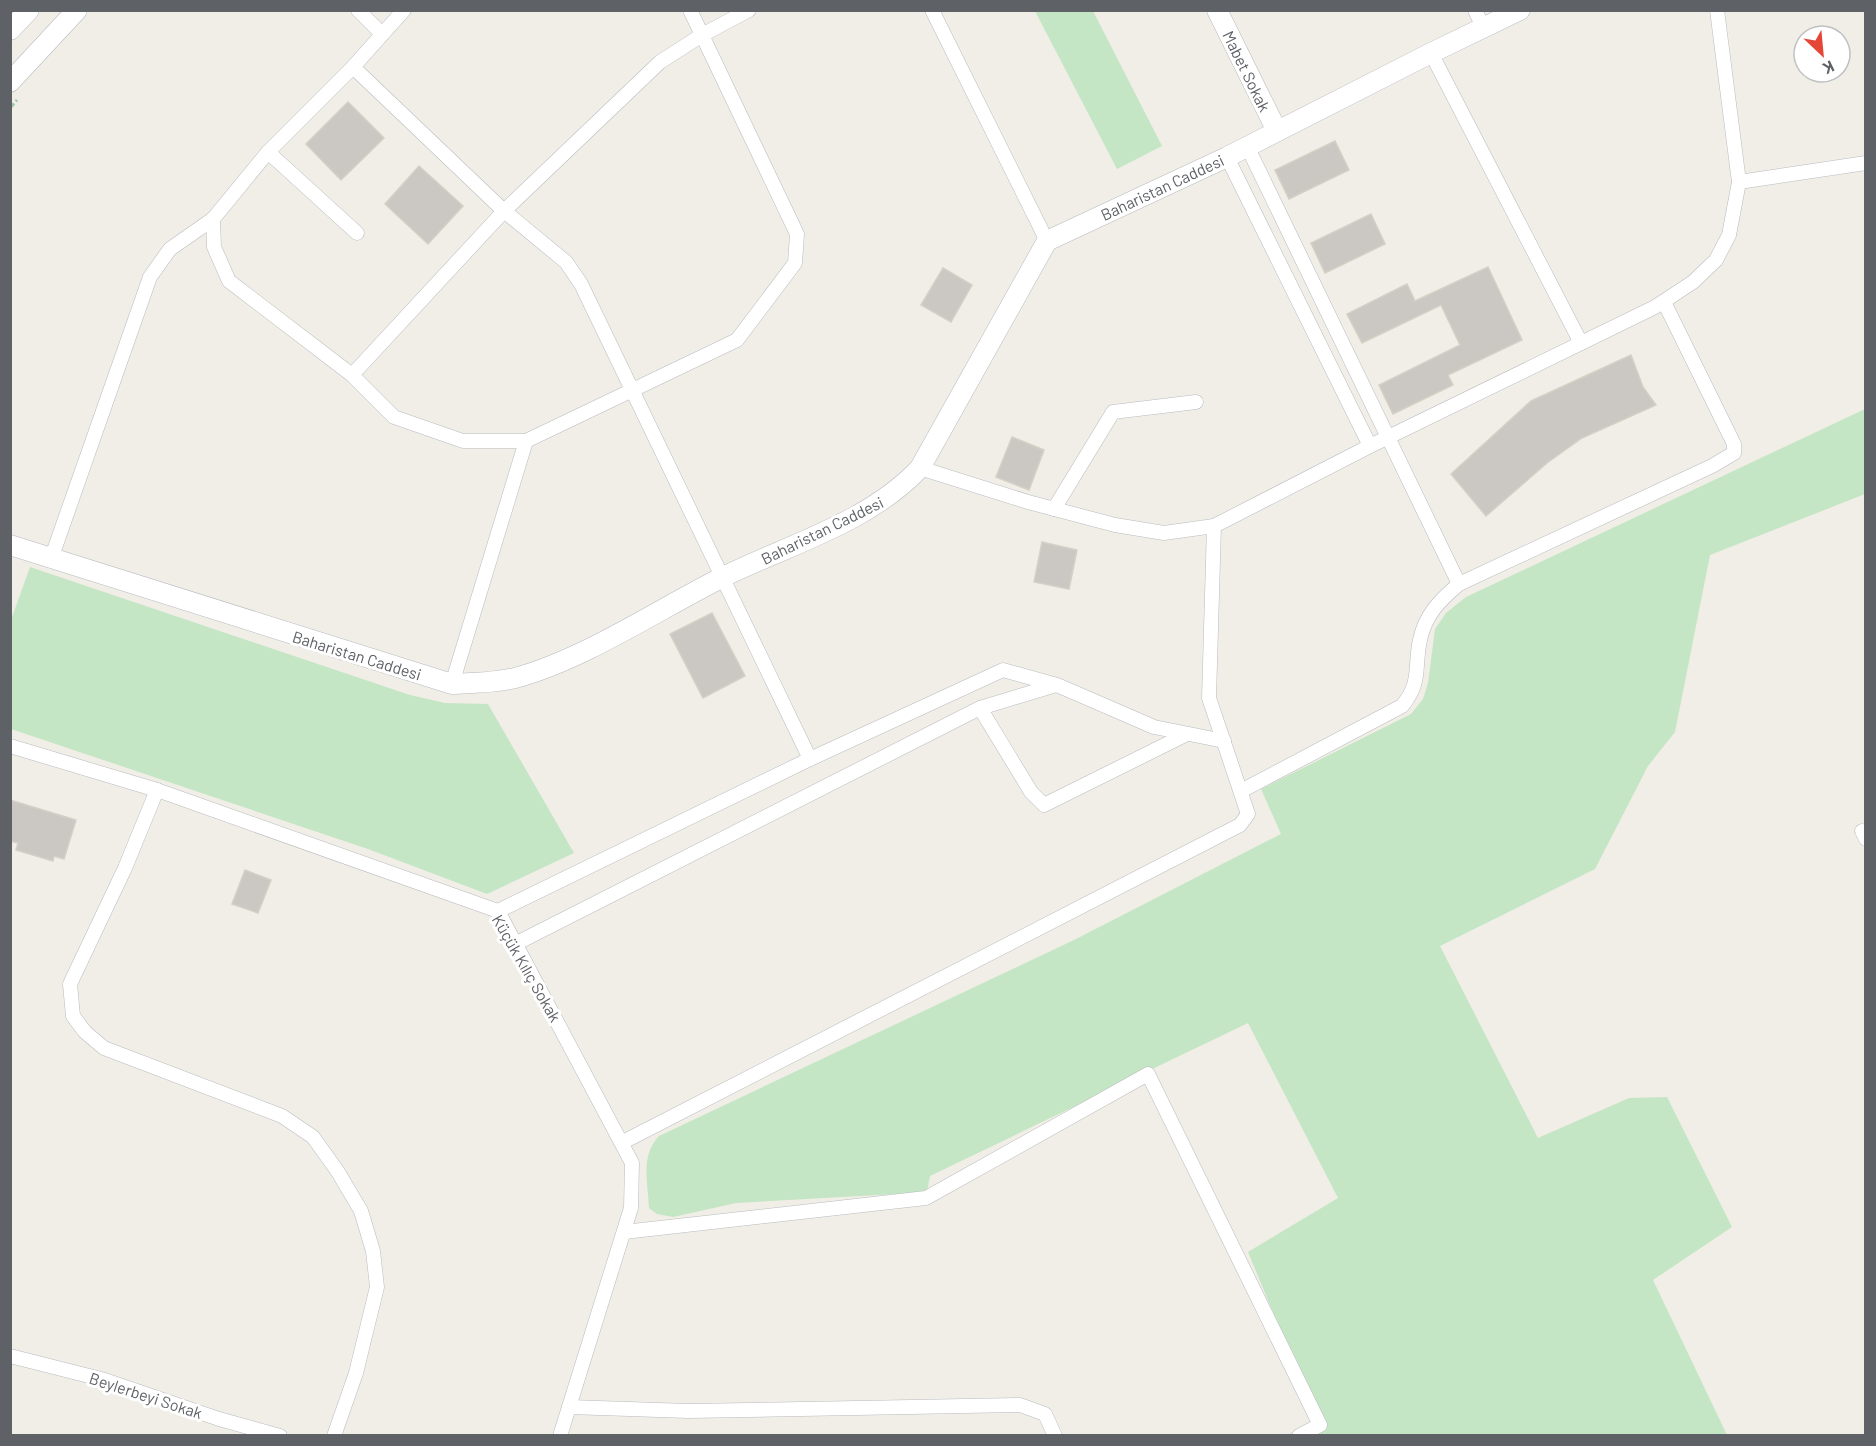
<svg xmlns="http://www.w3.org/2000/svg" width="1876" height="1446" viewBox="0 0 1876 1446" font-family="Barlow,sans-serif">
<rect width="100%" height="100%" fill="#f0eee6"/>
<g fill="#c4e6c4">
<path d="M1035,11H1093L1162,146L1117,169Z"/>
<path d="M1865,409V494L1710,555L1675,732L1648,766L1595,869L1440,946L1538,1138L1629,1098L1667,1097L1732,1227L1653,1280L1727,1435H1287L1318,1421L1248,1252L1338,1198L1248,1023L930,1176L927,1191L916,1196L895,1194L736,1203L673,1217L657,1214L649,1208C648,1182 640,1156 659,1136L1074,940L1281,834L1261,789L1411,714L1423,699L1428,683L1435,629L1446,613L1466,597Z"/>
<path d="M30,567L410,695L445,703L488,704L574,853L487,894L368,849L11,729V620Z"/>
</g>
<g fill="#cbc8c4" stroke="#d4d0c5" stroke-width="1.5">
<path d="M348,102L384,138L341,180L306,144Z"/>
<path d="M1335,141L1349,170L1289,199L1275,170Z"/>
<path d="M419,166L463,206L428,244L385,204Z"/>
<path d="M1371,214L1385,244L1325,273L1311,243Z"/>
<path d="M1488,267L1522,340L1448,375L1453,385L1393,414L1379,385L1460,345L1441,305L1362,343L1347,314L1407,284L1415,301Z"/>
<path d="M943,268L972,285L951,322L921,305Z"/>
<path d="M1631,355L1643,387L1656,405L1582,438L1547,463L1486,516L1451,474L1531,401Z"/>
<path d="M1012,437L1044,450L1029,490L996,477Z"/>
<path d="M1042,542L1077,550L1069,589L1034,582Z"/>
<path d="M712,613L745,676L703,698L670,634Z"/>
<path d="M10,800L76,820L64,859L54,856L53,861L16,850L18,843L10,841Z"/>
<path d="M245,870L271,880L258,913L232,904Z"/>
</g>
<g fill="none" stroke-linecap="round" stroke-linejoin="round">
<defs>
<g id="street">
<path d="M358,10L382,34"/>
<path d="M690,10L702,35L660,62L504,211L352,375L229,281L214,247L213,219L268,152L353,67L504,211L566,262L581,284L810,759"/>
<path d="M932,10L1047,241"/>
<path d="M1475,10L1483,27"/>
<path d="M1431,53L1581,343"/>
<path d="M353,67L404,10"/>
<path d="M1247,146L1459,584"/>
<path d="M268,152L357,233"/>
<path d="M1227,157L1370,446"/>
<path d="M1739,182L1866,163"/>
<path d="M352,375L394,417L463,441H526L737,340L795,263L797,234L702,35L749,10"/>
<path d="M920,468L1028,502L1115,525L1164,533L1214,526"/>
<path d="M1054,509L1113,412L1196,402"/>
<path d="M51,559L150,277L170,249L213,219"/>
<path d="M452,684L526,441"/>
<path d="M980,708L1031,792L1044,805L1187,734"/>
<path d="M10,746L157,790L498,911L632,1163L631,1208L560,1436"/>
<path d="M157,790L125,868L70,984L73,1016L85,1032L104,1048L282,1116L313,1137L338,1172L361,1211L373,1251L377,1287L356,1373L334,1436"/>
<path d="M1241,791L1402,706C1422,682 1414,667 1420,640C1425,615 1440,600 1459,584L1712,466L1734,453V444L1664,302"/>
<path d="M1862,831L1866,839"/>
<path d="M498,911L810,759L1003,670L1057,685L1154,727L1224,741"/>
<path d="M515,944L980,708L1056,685"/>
<path d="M623,1142L1240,825L1248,814L1209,698L1214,526L1370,446L1655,307L1693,282L1716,260L1729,235L1739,182L1717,10"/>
<path d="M624,1232L926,1198L1148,1074L1320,1425L1299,1436"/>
<path d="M10,1356L105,1380L219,1419L280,1436"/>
<path d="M569,1407L688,1411L1020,1405L1045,1414L1055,1436"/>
</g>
<g id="secondary">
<path d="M1217,10L1277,131"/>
<path d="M10,30L29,10"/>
<path d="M10,82L77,10"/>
<path d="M10,545L452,684C472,683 494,683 515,678C583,660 659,609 723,577C790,544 868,523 920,468L1047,241L1227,157L1431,53L1520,10"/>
</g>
</defs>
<use href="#street" stroke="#b9bbbf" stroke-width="15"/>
<use href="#secondary" stroke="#b8babf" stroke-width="21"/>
<path stroke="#9dc7a9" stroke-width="3" stroke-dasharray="6 3" stroke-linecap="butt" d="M10,108L17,100"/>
<use href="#street" stroke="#fff" stroke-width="14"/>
<use href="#secondary" stroke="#fff" stroke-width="20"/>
</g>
<g text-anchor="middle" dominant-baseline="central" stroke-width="6" stroke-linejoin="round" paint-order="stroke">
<g font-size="16" fill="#5e6166" stroke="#fff">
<text transform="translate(1247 71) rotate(64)">Mabet Sokak</text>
<text transform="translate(1162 187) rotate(-25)">Baharistan Caddesi</text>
<text transform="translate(822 530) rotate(-26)">Baharistan Caddesi</text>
<text transform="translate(357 655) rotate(17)">Baharistan Caddesi</text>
<text transform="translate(527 968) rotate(60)">Küçük Kılıç Sokak</text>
<text transform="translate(146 1395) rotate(18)">Beylerbeyi Sokak</text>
</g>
</g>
<rect width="1876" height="1446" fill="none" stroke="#5e6166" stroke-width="24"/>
<g transform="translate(1822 54) rotate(154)"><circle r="28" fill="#ffffff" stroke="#bfc0c2" stroke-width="1.5"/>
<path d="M0-4.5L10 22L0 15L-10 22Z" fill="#e54737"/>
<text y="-9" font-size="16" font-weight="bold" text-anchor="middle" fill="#5e6166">K</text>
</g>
</svg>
